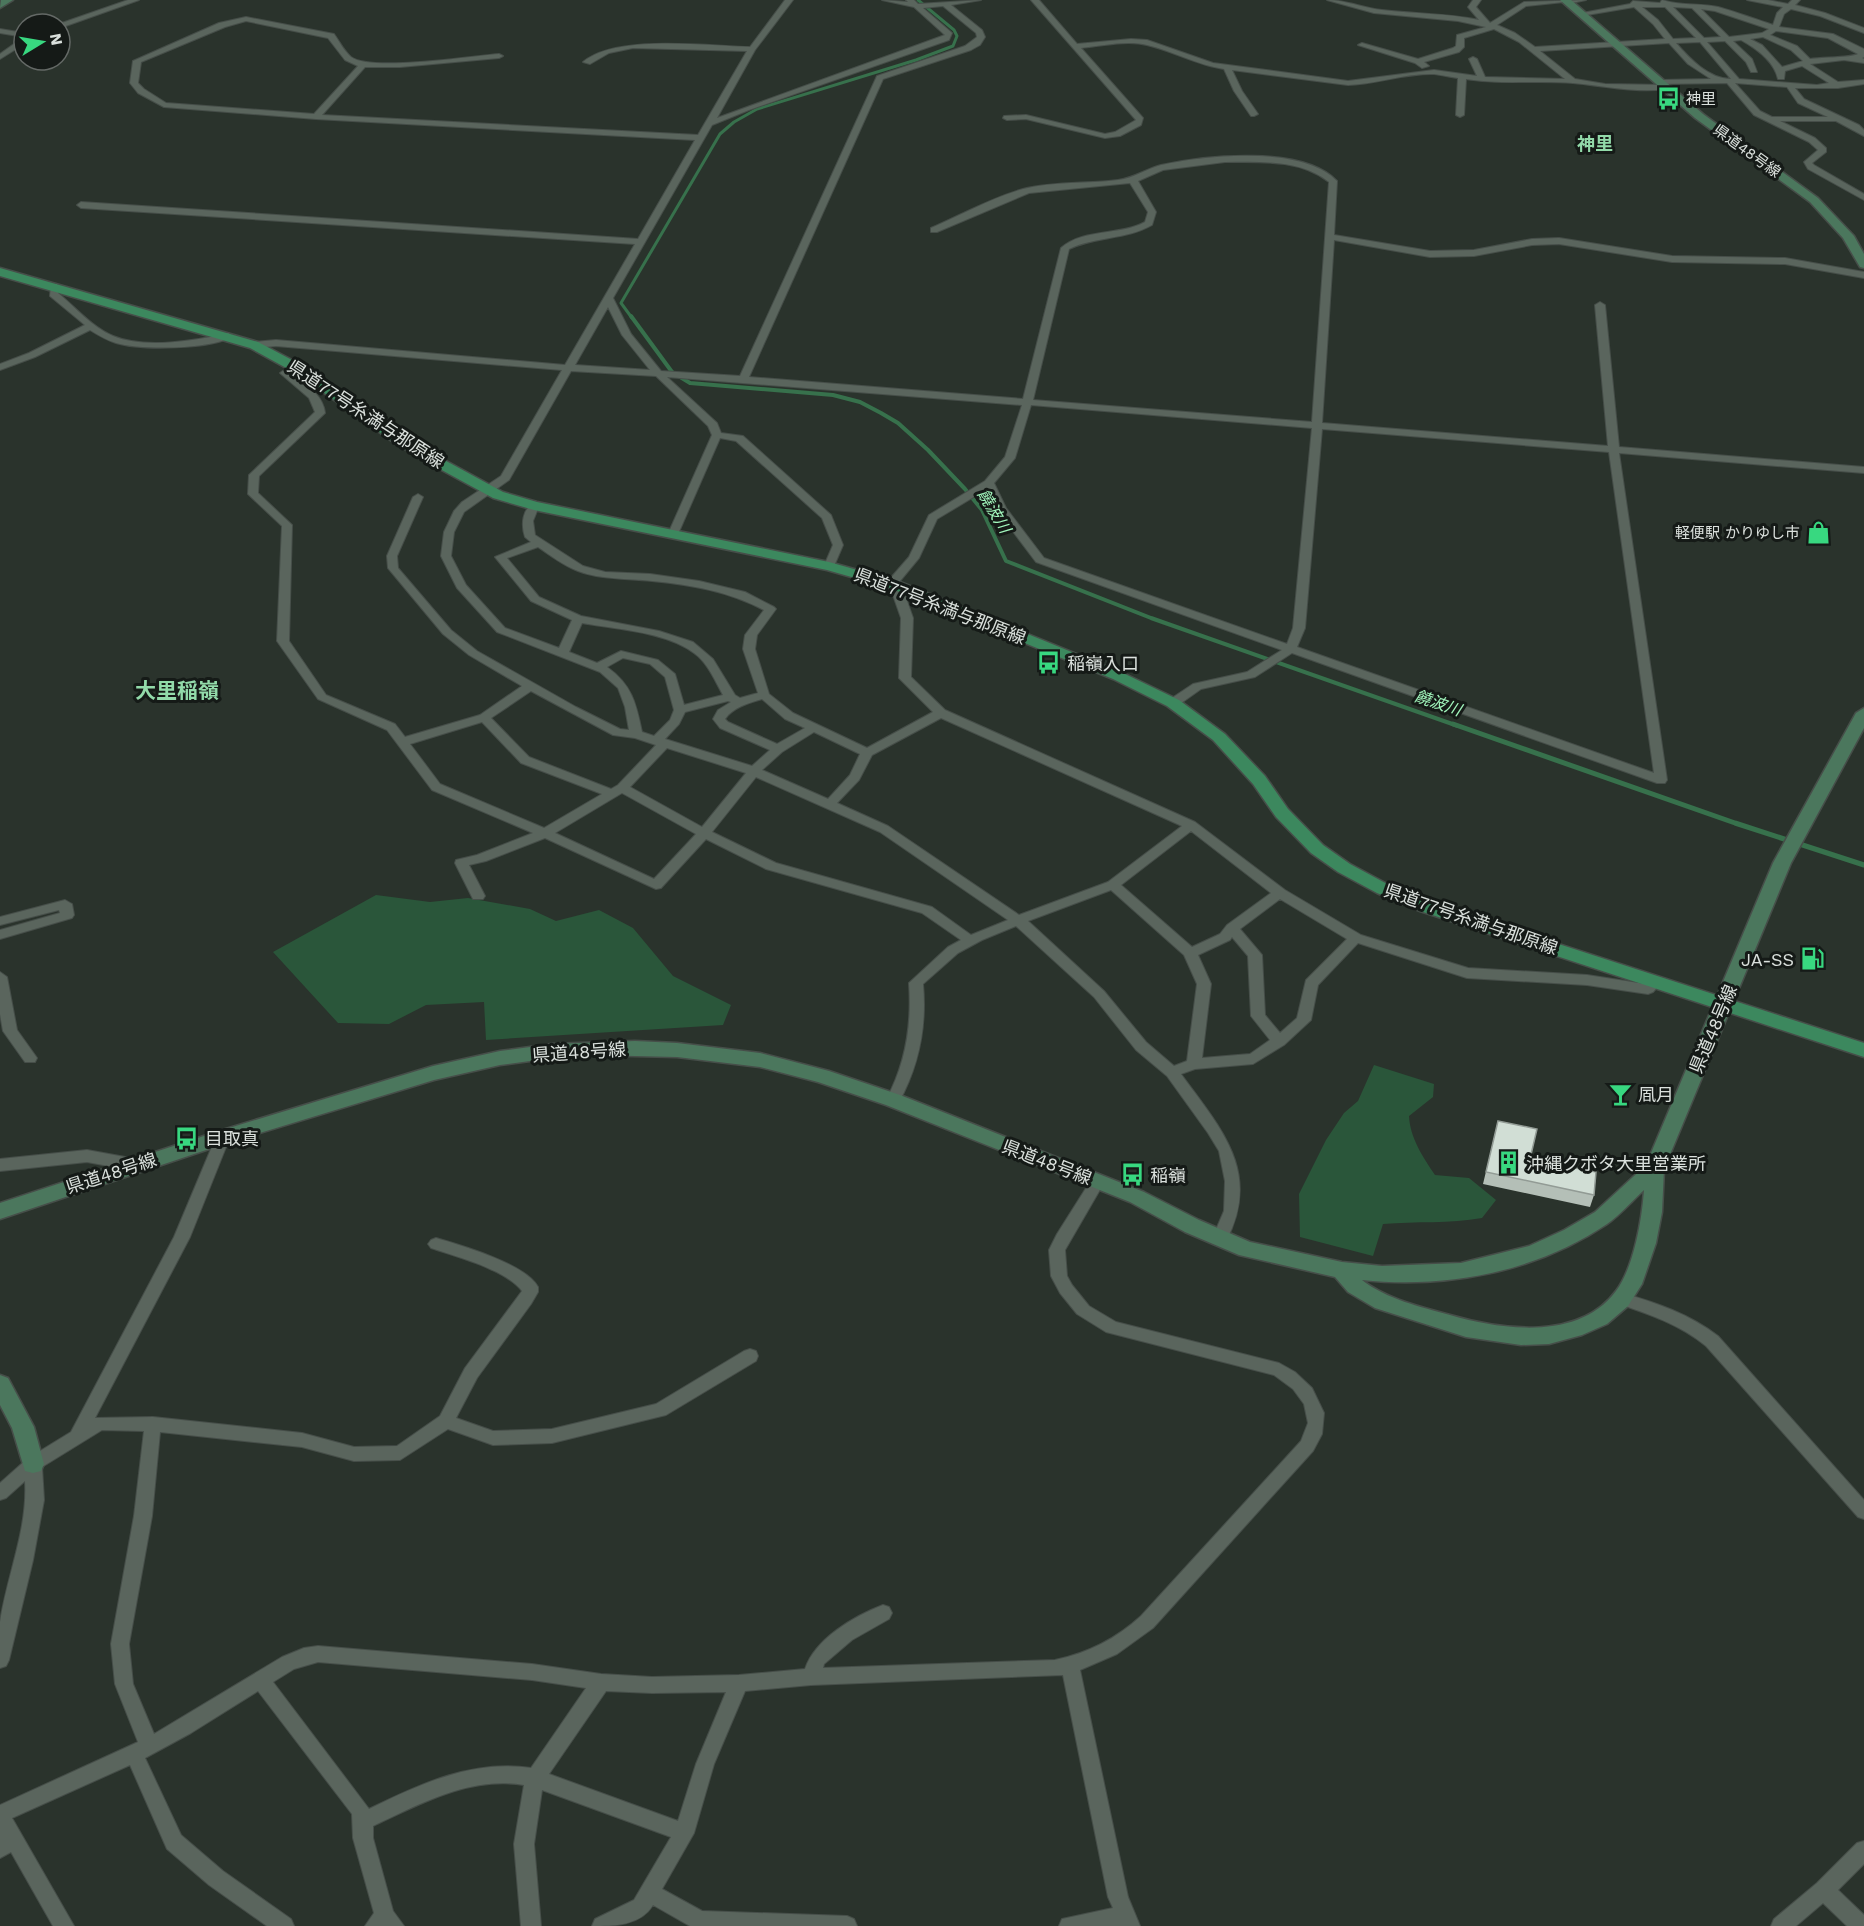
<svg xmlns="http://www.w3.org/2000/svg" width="1864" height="1926" viewBox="0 0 1864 1926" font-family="'Work Sans','Noto Sans JP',sans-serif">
<rect width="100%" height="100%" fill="#2a332c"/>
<g fill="#2a563a">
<path d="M376,895L430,902L468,898L530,909L556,921L599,910L633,928L673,976L731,1005L723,1025L486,1040L484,1002L426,1005L389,1024L338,1023L273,952Z"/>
<path d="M1374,1065L1434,1084L1433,1097L1409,1116C1410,1138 1423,1157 1435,1175L1469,1178L1496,1200L1482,1218C1450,1224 1416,1221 1383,1224L1373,1256L1300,1237L1299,1194L1326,1140L1344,1113L1358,1101Z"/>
</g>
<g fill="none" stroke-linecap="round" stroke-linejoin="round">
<path stroke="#37714c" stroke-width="3" d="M632,318L621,303L720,134L734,122L757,109L916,60L953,46L957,36L954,30L918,0"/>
<path stroke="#37714c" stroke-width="4" d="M631,316L672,372L690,383L833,395L860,402L881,413L898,423L928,450L965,489L982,510L1006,561L1151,618L1458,726"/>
<path stroke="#37714c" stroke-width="5" d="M1453,724L1735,823L1864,865"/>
<defs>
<g id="street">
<path d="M128,0H139L60,28L59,24Z"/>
<path d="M785,0H793L755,50L717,118L945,35L914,7L882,0L908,2L906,0H914L918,4L981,0L951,5L982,30L985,37L980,45L971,50L883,79L749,377L1023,399L1061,248C1084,228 1119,236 1145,222L1148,212L1130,183L1029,193L937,232H931V228C961,215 991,198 1023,189C1054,181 1087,184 1118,180C1134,178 1146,169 1161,165C1206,155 1303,145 1337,181L1334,235L1430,251L1474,250L1532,239L1559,238L1672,256L1785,258L1864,272V278L1785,264L1672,262L1559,244L1532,245L1474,256L1430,257L1334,240L1322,423L1608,446L1595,305L1600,302L1605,305L1619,447L1864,467V473L1619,453L1667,780L1665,783H1657L1292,653L1255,677L1201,689L1177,706H1169L1167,703L1169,700L1193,684L1247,672L1282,650L1036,562L996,509L987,489L937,519L919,558L900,581L913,618L911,677L945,710L1195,822L1285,890L1361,935L1468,968L1587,975L1645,984L1656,976L1663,981L1653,992L1648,994L1587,985L1467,978L1358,943L1318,985L1311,1020L1284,1045L1253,1064L1195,1069L1181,1074C1221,1129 1263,1173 1225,1243L1220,1245L1215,1243L1212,1239L1224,1211L1225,1181L1219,1151L1208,1133L1167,1076L1136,1050L1094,997L1016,926L982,940L958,953L923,984C927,1027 919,1066 898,1104H888L886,1100C906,1063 912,1025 909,983L948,947L961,940L922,913L766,869L706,839L661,888L656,889L545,838L486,861L469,865L485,896L483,899H473L455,863L456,860L477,855L533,833L432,790L387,730L318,699L277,641L282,526L248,494L249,475L315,412L309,398L280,373L294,363L299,366L291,373C305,384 323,394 325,413L259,476L258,493L292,525L289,641L326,695L395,724L405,737L480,715L522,686L469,655L443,634L388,568L387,556L413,497L418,494L423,497L397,556L398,568L451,630L477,651L576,707L620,729L629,730L625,707L618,688L600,672L497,632L457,588L441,556L444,532L454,511L462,502L501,476L562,370L276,346L254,348L249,345L254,342L276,340L565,365L635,244L81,208L77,205L81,202L638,239L695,140L316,119L164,107L138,93L130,83L133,61L219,23L246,17L334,34C339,41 344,51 351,57C371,72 471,56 499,54L503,56L499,58L400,67H365L322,115L698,135L747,51L633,48L609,53L590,64L583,62C617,34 706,46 750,47ZM943,6L976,33L977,37L965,46L877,76L740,376L661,371L631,334L613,298L712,125L749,110L949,40L952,33L923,8ZM246,21L328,38L345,60L358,66L314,114L166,103L144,89L138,83L141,62L225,27ZM1225,162C1260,162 1300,159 1329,182L1312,422L1033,400L1069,249C1096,236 1126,240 1152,225L1156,212L1138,181L1163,170ZM608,307L622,335L650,370L575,365ZM571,371L656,376L708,426L712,435L668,534L669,536L673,537L678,534L720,438L736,441L822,518L833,545L824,566L829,569L834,566L843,545L831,515L743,436L721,433L717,423L667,377L1022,405L1005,457L985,481L929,515L909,557L888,581L901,618L899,678L933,712L867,748L793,713L769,694L755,649L757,635L776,609L774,607L745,592L699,581L650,574L605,572L583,566L535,535L533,521L539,506L534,503C522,509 521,525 525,537L531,542L495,557L531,601L572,620L559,648L505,628L466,585L451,556L454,532L464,512L509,480ZM1031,405L1312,428L1293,628L1287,644L1044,558L1006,508L994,483L1015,458ZM1322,429L1609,452L1654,773L1297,647L1305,628ZM538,547C550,555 564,566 578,571C602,580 626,578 652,581C692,585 727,591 764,610L745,635L743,649L758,693L740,698L735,695L713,659L693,642L659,631L581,616L539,597L507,558ZM582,623C615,629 667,632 694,653C708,663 715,681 723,695L684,705L675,674L658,660L621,651L597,663L569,652ZM623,658L650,664L665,677L674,710L670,720L654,736L642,732C636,703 632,685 607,667ZM531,691L613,735L635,738L656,745L618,785L611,789L529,757L491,718ZM762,699L785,719L805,728L777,744L728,722L725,719C733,707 749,703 762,699ZM728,701L731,702L718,710L713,719L720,728L770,750L752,766L665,739L679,724L685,712ZM941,718L1182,826L1108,882L1019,915L888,826L837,803L859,780L872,755ZM482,722L521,763L602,794L544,828L440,784L410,744ZM814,732L860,754L850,775L828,799L762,770L782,752ZM667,748L746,773L702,827L630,787ZM756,777L880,832L1008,920L971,935L932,907L776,863L712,832ZM622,793L696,834L654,879L555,833ZM1191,831L1271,893L1227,925L1220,934L1192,947L1121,885ZM1111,890L1184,955L1197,984L1187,1061L1174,1066L1146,1042L1104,991L1028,921ZM1280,899L1347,939L1306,980L1297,1018L1280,1033L1265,1015L1262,955L1240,929ZM1232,937L1248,956L1251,1016L1270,1040L1250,1054L1202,1058L1211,984L1198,955L1230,940Z"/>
<path d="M1031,0H1039L1077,44L1131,39L1147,40L1213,63L1348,81L1434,70L1477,76L1469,59L1473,57L1477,59L1485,77L1565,79L1519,42L1494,29L1464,38V47L1459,52L1424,62L1429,66L1422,68L1415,63L1358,45L1362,43L1418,59L1453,48L1456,46L1457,35L1486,27L1458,21L1374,13L1327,0C1346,0 1363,8 1382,10C1414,14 1448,13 1479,20L1468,7L1473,0H1481L1476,7L1490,23L1524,2L1586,0L1567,4L1564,2L1526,6L1497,25L1515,33L1535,47L1665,39L1653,24L1634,7L1581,16L1577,14L1630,4L1633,1L1660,3L1662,0C1680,6 1699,3 1718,7C1736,12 1755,19 1773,25L1777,13L1783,7L1747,0H1768L1788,4L1792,0H1800L1795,5L1825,13L1864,28V33L1820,16L1791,9L1784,14L1779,27L1833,34L1864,49V57L1862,58L1864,59V63L1844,60L1810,64L1838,82L1864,80V84L1838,88H1795L1804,99L1859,125L1864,130V136L1836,121H1780L1815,138L1826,148V152L1812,163L1814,165L1864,194V200L1808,169L1804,162L1818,150L1809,142L1754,115L1727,83L1657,84V80H1660L1711,79L1688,64L1669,43L1540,51L1575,79L1605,84L1664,85L1668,87L1667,89C1636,93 1604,86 1573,83C1537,80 1501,85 1466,79L1464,115L1460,117L1456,115L1458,78C1450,77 1442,75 1434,74C1405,73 1377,84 1348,85L1232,70L1242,91L1258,114L1254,116H1251L1234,91L1224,69C1197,65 1173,51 1147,45C1127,40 1101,46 1081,48L1143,118L1141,125L1120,136L1105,138L1026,119L1007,120L1003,118L1004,116L1026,115L1105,134L1115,132L1136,120ZM1642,7H1665L1696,38L1673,39L1658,20ZM1673,7L1692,8L1721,37L1704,38ZM1701,9L1715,11L1769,29L1762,33L1729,37ZM1776,31L1828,38L1858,54C1850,58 1823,57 1810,59L1797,46L1770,35ZM1763,37L1791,50L1803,61L1782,67L1762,45L1750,39ZM1741,40C1757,49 1774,61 1778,79H1784L1785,71L1802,66L1829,83L1817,85L1739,79L1707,42L1725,41L1746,62L1751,72H1757L1752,59L1733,41ZM1700,42L1731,79C1709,79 1690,59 1676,43ZM1735,83L1787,87L1798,103L1828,117H1772L1760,111Z"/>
<path d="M0,29L24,33V37L0,33Z"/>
<path d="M21,39H24V44L0,59V54Z"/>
<path d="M51,284H57L58,293C75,307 92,327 113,336C144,349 196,341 228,333L233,336C213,350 139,350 116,343C106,340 98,335 90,330L35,357L0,370V364L29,353L85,325L50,296Z"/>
<path d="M65,900L72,904L74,915L72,918L0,939V930L60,913L59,910L0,925V917Z"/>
<path d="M0,972L7,977L17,1030L37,1058L35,1062H25L3,1031L0,1014Z"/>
<path d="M223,1132L228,1133L230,1137L190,1237L95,1418L153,1417L302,1433L354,1447L397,1446L440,1416L465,1368L522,1291C505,1269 457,1257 431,1248L428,1244L431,1240L436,1238C460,1245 526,1264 538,1287V1292L531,1304L477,1378L456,1418L493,1431L552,1429L656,1404L744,1351L750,1349L756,1351L758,1356L756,1361L666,1415L552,1443L493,1445L448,1429L400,1460L354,1461L302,1447L160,1432L152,1516L129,1644L133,1684L154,1734L282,1657L304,1648L318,1646L532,1664L601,1674L652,1677L739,1675L805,1669C815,1639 854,1616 883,1605L889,1607L892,1613L889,1619L852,1640L824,1664L823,1668L1055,1660C1088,1653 1116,1639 1141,1616L1301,1441L1308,1423L1304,1404L1293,1389L1274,1375L1106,1332L1077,1314L1060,1293L1051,1276L1049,1250L1057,1234L1093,1177H1103L1105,1181L1065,1250L1067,1276L1072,1285L1089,1306L1116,1322L1279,1363L1295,1372L1312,1388L1324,1413L1322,1434L1313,1451L1153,1628L1117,1654L1080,1670L1128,1897L1140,1926H1059L1062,1919L1113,1908L1108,1897L1063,1675L811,1685L745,1691L714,1764L694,1833L662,1889L702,1911L847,1916L854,1919L857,1926H690L653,1905C640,1926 614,1926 592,1926L595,1919L634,1900L671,1837L542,1790L534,1844L541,1926H521L514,1844L524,1785C470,1776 420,1804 373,1826V1838L393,1911L404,1926H365L374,1913L353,1838L352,1814L258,1691L191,1733L145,1758L181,1835L223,1871L291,1919L294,1926H267L209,1885L167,1849L130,1765L12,1818L74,1926H53L11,1852L0,1858V1805L138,1742L115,1684L111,1644L134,1516L144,1431L102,1430L42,1467L44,1500L33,1560L9,1660L6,1666L0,1668C0,1653 0,1637 0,1622C7,1575 28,1529 25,1481L6,1498L0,1500V1483L27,1459L71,1432L174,1237L216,1137L218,1133ZM318,1662L532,1680L586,1688L531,1768C473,1759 420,1784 369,1809L273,1682L294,1669ZM606,1691L652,1693L726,1692L696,1764L678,1821L549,1774Z"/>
<path d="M87,1150L136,1159L141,1161L143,1165L141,1169L136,1171L87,1162L0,1171V1159Z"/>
<path d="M1622,1293C1657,1303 1689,1314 1718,1336L1864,1500V1519L1858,1517L1706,1346C1679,1324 1649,1314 1616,1303L1614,1299L1616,1295Z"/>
<path d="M1864,1841V1864L1838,1890L1864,1915V1926H1847L1823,1903L1796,1926H1771L1774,1919L1817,1883L1857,1843Z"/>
</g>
<g id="secondary">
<path d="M13,0L0,8L1,0Z"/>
<path d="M1560,0H1571L1703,114L1818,198L1854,236L1864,254V268L1860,267L1843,238L1810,202L1695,118Z"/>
<path d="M1864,708V728L1791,863L1664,1169L1662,1212L1656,1243L1642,1284L1628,1306L1607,1324L1582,1335L1549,1344L1521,1345L1466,1337L1375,1308L1348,1292L1335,1277L1239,1255L1185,1232L1130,1202L886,1105L818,1082L760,1067L677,1057L592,1055L552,1058L500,1065L434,1080L230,1142L0,1219V1203L216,1132L433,1066L500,1051L552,1044L635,1041L677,1043L760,1053L829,1071L900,1095L1144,1192L1199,1220L1250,1242L1342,1262L1382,1266L1461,1263L1529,1246L1564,1230L1595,1212L1646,1165L1773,863L1856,713ZM1644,1190C1642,1219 1634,1267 1616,1291C1579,1341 1502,1330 1450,1315C1421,1307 1386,1299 1362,1280C1446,1289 1536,1272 1607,1224C1620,1215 1632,1201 1644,1190Z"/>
<path d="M0,1375L8,1378L34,1427L44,1464L41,1471L33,1473L25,1471L12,1428L0,1405Z"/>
</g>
<path id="primary" d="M0,268L258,342L309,369L406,438L437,456L503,492L537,502L829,562L900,582L1123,673L1179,700L1225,734L1265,776L1288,809L1323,845L1350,864L1389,885L1432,903L1864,1043V1057L1420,911L1377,893L1338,872L1311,853L1276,817L1253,784L1213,740L1167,706L1113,679L890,588L827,570L534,510L493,498L427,462L396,444L299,375L250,348L0,276Z"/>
</defs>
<use href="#street" stroke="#464e49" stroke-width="2"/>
<use href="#secondary" stroke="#464e49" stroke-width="3"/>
<use href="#primary" stroke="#464e49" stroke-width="3"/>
<use href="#street" fill="#5a655d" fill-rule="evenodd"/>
<use href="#secondary" fill="#4b775d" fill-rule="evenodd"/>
<use href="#primary" fill="#3c885e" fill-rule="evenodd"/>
</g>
<path fill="#b4bfb7" d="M1498,1121L1530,1159L1594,1195L1590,1207L1483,1184Z"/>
<path fill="#d1ded5" stroke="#929b95" stroke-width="1.5" d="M1498,1121L1537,1129L1530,1159L1596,1172L1594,1195L1486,1172Z"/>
<defs>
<symbol id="bus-bare" viewBox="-9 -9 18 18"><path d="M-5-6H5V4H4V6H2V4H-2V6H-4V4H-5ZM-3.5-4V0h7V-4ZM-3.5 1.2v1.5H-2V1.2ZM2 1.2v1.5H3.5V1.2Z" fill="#38d880" stroke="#151a17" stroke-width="2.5" paint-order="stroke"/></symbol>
<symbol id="shop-bare" viewBox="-9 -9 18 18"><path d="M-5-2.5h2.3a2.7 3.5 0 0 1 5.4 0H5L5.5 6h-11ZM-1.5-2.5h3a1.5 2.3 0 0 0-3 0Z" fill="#38d880" stroke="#151a17" stroke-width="2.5" paint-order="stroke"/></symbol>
<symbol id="fuel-bare" viewBox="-9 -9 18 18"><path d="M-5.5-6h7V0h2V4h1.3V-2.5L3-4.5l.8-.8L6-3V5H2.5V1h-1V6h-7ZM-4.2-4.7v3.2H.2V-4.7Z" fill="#38d880" stroke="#151a17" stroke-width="2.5" paint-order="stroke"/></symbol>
<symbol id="bar-bare" viewBox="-9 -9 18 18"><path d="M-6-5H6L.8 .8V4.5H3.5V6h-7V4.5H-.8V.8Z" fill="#38d880" stroke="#151a17" stroke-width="2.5" paint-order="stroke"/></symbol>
<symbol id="building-bare" viewBox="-9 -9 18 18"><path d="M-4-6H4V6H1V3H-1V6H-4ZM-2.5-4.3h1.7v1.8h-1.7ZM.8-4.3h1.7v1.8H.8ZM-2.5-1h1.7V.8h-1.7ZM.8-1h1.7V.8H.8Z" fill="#38d880" stroke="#151a17" stroke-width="2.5" paint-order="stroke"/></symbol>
</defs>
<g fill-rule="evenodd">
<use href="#bus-bare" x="1652" y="82" width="33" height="33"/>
<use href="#shop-bare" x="1802" y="516" width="33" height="33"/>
<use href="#bus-bare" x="1032" y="646" width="33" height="33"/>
<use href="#fuel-bare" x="1796" y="942" width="33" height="33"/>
<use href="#bar-bare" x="1604" y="1078" width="33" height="33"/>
<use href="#bus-bare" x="170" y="1122" width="33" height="33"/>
<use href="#building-bare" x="1492" y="1146" width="33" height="33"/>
<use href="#bus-bare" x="1116" y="1158" width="33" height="33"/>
</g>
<g text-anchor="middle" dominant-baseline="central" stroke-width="6" stroke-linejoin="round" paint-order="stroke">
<g font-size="15" fill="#dae0dc" stroke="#151a17" text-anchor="start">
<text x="1686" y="99">神里</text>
<text x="1800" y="533" text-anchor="end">軽便駅 かりゆし市</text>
</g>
<g font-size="15" fill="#dae0dc" stroke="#151a17">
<text transform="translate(1747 151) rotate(36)">県道48号線</text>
</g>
<g font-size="16" font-style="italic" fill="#a2f7bd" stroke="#151a17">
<text transform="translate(994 511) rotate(59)">饒波川</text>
<text transform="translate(1438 703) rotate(19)">饒波川</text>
</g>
<g font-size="18" font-weight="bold" fill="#92daa9" stroke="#151a17">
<text x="1595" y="143">神里</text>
</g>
<g font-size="18" fill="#dae0dc" stroke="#151a17">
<text transform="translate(366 414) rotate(33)">県道77号糸満与那原線</text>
<text transform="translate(940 606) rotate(21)">県道77号糸満与那原線</text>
<text transform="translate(1471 919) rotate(19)">県道77号糸満与那原線</text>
<text transform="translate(1713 1029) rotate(-67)">県道48号線</text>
<text transform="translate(579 1052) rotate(-4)">県道48号線</text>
<text transform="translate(1047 1162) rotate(21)">県道48号線</text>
<text transform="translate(111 1173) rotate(-18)">県道48号線</text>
</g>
<g font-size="18" fill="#dae0dc" stroke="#151a17" text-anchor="start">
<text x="1067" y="663">稲嶺入口</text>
<text x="1794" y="959" text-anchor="end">JA-SS</text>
<text x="1638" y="1094">凮月</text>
<text x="205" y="1138">目取真</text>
<text x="1526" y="1163">沖縄クボタ大里営業所</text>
<text x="1150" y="1175">稲嶺</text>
</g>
<g font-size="21" font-weight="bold" fill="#92daa9" stroke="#151a17">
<text x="177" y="690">大里稲嶺</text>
</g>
</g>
<g transform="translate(42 42) rotate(79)"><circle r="28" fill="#151a17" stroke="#646966" stroke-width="1.5"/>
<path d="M0-4.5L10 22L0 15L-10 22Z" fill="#38d880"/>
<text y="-9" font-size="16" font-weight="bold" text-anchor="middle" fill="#dae0dc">N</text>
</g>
</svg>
